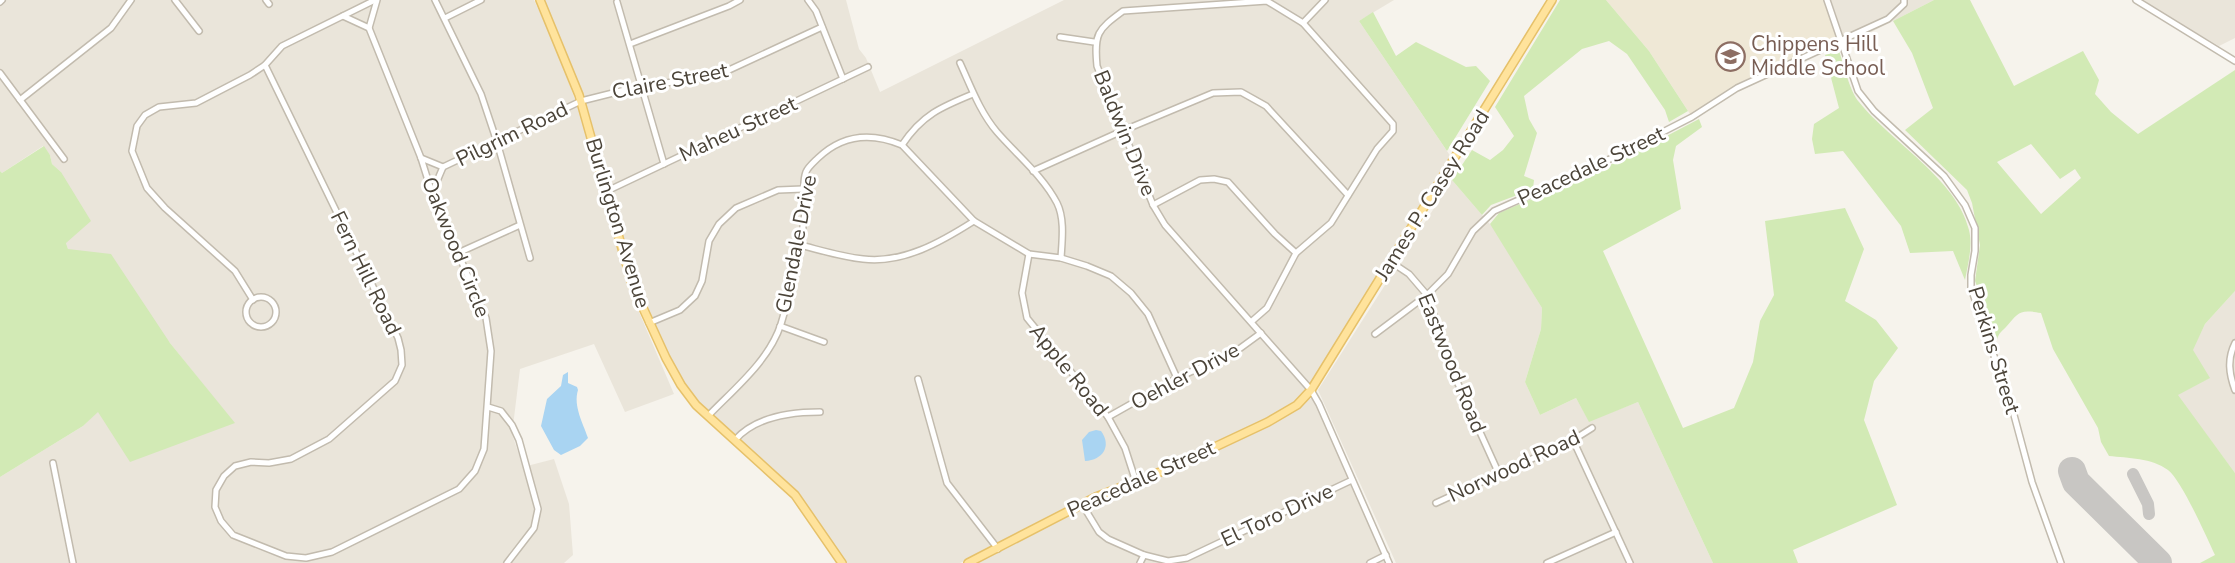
<svg xmlns="http://www.w3.org/2000/svg" width="2235" height="563" viewBox="0 0 2235 563" font-family="'Nunito Sans',sans-serif">
<rect width="100%" height="100%" fill="#f6f3ec"/>
<g fill="#eae5da">
<path d="M0,0H534L555,45L582,119L627,284L674,394L625,412L594,344L520,369L512,434L523,467L554,459L569,504L573,555L564,563H0V477L83,426L98,411L234,423L170,343L68,249L66,243L61,172L52,164L50,155L43,146L2,173L0,171Z"/>
<path d="M543,0H846L859,49L866,58L880,92L1064,0H1394L1359,21L1451,157L1318,375L1295,403L1277,414L1169,466L1102,491L1000,545L960,563H844L805,503L697,401L675,371L633,280L617,215Z"/>
<path d="M1831,0H1934L1846,45Z"/>
<path d="M2144,0H2235V38L2219,46L2153,8Z"/>
<path d="M1452,180L1495,230L1542,308L1541,329L1525,382L1540,415L1576,398L1589,421L1638,402L1713,563H1396L1318,390Z"/>
<path d="M2235,291V473L2177,395L2209,378L2192,350L2205,324Z"/>
<path d="M1308,398L1315,400L1390,563H975L1095,500L1163,475L1285,416Z"/>
</g>
<path fill="#efe8d6" d="M1606,0H1827L1841,41L1737,88L1692,117L1649,51Z"/>
<g fill="#d2eab5" fill-rule="evenodd">
<path d="M1560,0H1606L1649,51L1688,111L1669,122L1665,110L1627,54L1609,41L1582,49L1524,96L1529,119L1537,133L1524,176L1534,180L1533,189L1491,205L1482,215L1452,180L1472,150L1490,160L1503,150L1514,136L1495,107Z"/>
<path d="M1934,0H1970L2014,86L2083,51L2099,80L2095,94L2111,112L2138,134L2235,70V291L2205,324L2193,350L2210,378L2178,395L2235,473V563H2200L2215,555C2206,536 2182,481 2168,470C2152,458 2128,458 2109,456L2101,442L2098,428L2053,349L2041,313C2019,309 2019,312 2006,327C2002,331 1999,333 1997,339L1975,281L1980,245L1972,203L1967,190L1905,130L1933,108L1912,53L1893,21ZM2031,144L2060,179L2075,169L2081,178L2041,214L1997,162Z"/>
<path d="M1373,12L1396,56L1416,42L1466,67L1476,66L1490,81L1447,151L1359,21Z"/>
<path d="M1839,51C1844,65 1850,92 1859,102C1891,142 1957,179 1969,230C1973,246 1968,264 1965,280L1953,251L1910,253L1901,226L1843,151L1815,154L1812,139L1814,124L1839,108L1825,55Z"/>
<path d="M1699,119L1702,127L1676,146L1673,160L1681,209L1603,251L1683,428L1734,408L1753,362L1760,321L1774,295L1765,221L1845,208L1864,249L1845,301L1876,320L1898,348L1874,381L1864,420L1897,505L1793,550L1798,563H1713L1638,402L1589,422L1576,398L1540,415L1525,382L1541,329L1542,308L1490,224L1499,213L1619,161Z"/>
<path d="M44,146L50,155L52,164L61,172L91,221L66,243L68,249L111,254L170,343L235,423L130,462L98,412L83,426L0,477V171L2,173Z"/>
</g>
<g fill="#a9d4f2">
<path d="M568,372V383L577,387L578,390C573,406 583,423 588,438L580,446L561,455L554,450L541,426L547,399L561,386L563,375Z"/>
<path d="M1096,430L1101,431C1112,446 1103,460 1085,461L1082,440L1089,432Z"/>
</g>
<g fill="none" stroke-linecap="round" stroke-linejoin="round">
<path stroke="#c8c6c3" stroke-width="12" d="M2133,474L2148,504L2149,514"/>
<path stroke="#c8c6c3" stroke-width="28" d="M2072,471L2076,482L2158,563"/>
<defs>
<g id="minor">
<path d="M175,0L199,31"/>
<path d="M266,0L269,4"/>
<path d="M435,0L481,94L497,142L530,258"/>
<path d="M808,0L816,11L843,79"/>
<path d="M1827,0L1858,91L1874,111L1944,176L1965,205L1975,228V251L1971,275V288L2014,415L2032,482L2061,563"/>
<path d="M2136,0L2235,61"/>
<path d="M0,2L2,0"/>
<path d="M617,2L664,164"/>
<path d="M445,18L481,0"/>
<path d="M1303,23L1325,0"/>
<path d="M369,28L377,0"/>
<path d="M1060,37L1094,42"/>
<path d="M630,44L729,6L740,0"/>
<path d="M960,63C971,87 980,112 997,132C1017,155 1043,176 1057,203C1065,219 1062,241 1061,258"/>
<path d="M265,65L398,338L401,350L402,365L395,381L329,439L291,459L269,463L251,462L235,466L224,476L216,490L215,507L221,521L233,535L286,556L306,558L332,552L459,489L475,471L484,449L491,351L486,318L432,193L421,158L369,28L343,16"/>
<path d="M0,73L64,159"/>
<path d="M20,100L111,28L131,0"/>
<path d="M902,145C922,115 941,107 973,94"/>
<path d="M421,158L443,167"/>
<path d="M1033,171L1122,131L1213,93L1241,92L1266,106L1348,195"/>
<path d="M607,191L868,67"/>
<path d="M432,193L443,167L581,101L637,87L716,76L822,27"/>
<path d="M1153,205L1200,180L1214,179L1228,182L1275,234L1296,253"/>
<path d="M800,245C820,250 842,257 863,259C903,264 941,242 974,221"/>
<path d="M458,253L520,225"/>
<path d="M1029,254L1022,293L1027,318L1108,417L1125,448L1136,482"/>
<path d="M1391,262L1409,274L1427,295L1455,377L1499,474"/>
<circle cx="261" cy="312" r="15"/>
<path d="M253,300L235,271L165,208L147,188L132,151L137,126L145,115L159,107L196,103L250,75L265,65L282,46L375,0"/>
<path d="M1251,322L1267,308L1296,253L1331,223L1377,149L1393,131V124L1303,23L1267,1L1123,11C1097,30 1094,34 1097,66L1153,205L1165,225L1311,390L1319,404L1389,563"/>
<path d="M649,323L680,310L695,296L702,281L709,241L719,224L736,208L778,190L803,189"/>
<path d="M780,326L824,342"/>
<path d="M1375,334L1427,295L1448,274L1473,231L1494,211L1610,159L1692,117L1737,88L1888,19L1904,4V0"/>
<path d="M2235,343C2227,359 2229,374 2235,390"/>
<path d="M918,379L947,483L998,549"/>
<path d="M488,407L501,411L512,425L519,440L538,509L534,528L507,563"/>
<path d="M708,416C734,389 769,361 781,324C791,291 801,246 805,212C806,199 801,185 806,172C808,167 814,162 818,158C843,134 871,132 902,145L974,221L1029,254L1061,258L1087,266L1111,276L1131,293L1148,314L1177,378"/>
<path d="M1108,417L1177,378L1235,352L1261,333"/>
<path d="M735,440C755,417 792,412 820,412"/>
<path d="M1573,440L1630,563"/>
<path d="M53,463L73,563"/>
<path d="M1436,503L1573,440L1592,428"/>
<path d="M1082,504L1099,532L1108,539L1144,555L1168,561L1187,558L1352,480"/>
<path d="M1140,563L1144,555"/>
<path d="M1370,563L1386,555"/>
<path d="M1547,563L1616,532"/>
</g>
<g id="major">
<path d="M540,0L579,95L632,284L666,358L681,385L696,405L795,495L842,563"/>
<path d="M968,563L1096,497L1168,469L1268,422L1297,405L1311,390L1552,0"/>
</g>
</defs>
<use href="#minor" stroke="#c2bbae" stroke-width="8"/>
<use href="#major" stroke="#e6c16a" stroke-width="10"/>
<use href="#minor" stroke="#fff" stroke-width="5"/>
<use href="#major" stroke="#ffe39c" stroke-width="7"/>
</g>
<defs>
<symbol id="school-ring" viewBox="-11 -11 22 22"><circle r="9.5" fill="#fff" stroke="#8d6e63" stroke-width="1.5"/><path d="M0-5L7-2L0 1L-7-2ZM-4 1L0 2.5L4 1V4Q0 6-4 4Z" fill="#8d6e63"/></symbol>
</defs>
<g fill-rule="evenodd">
<use href="#school-ring" x="1714" y="40" width="33" height="33"/>
</g>
<g text-anchor="middle" dominant-baseline="central" stroke-width="6" stroke-linejoin="round" paint-order="stroke">
<g font-size="21" fill="#785e54" stroke="#fff" text-anchor="start">
<text x="1751" y="44">Chippens Hill<tspan x="1751" dy="24">Middle School</tspan></text>
</g>
<g font-size="21" fill="#4b4439" stroke="#fff">
<text transform="translate(670 81) rotate(-11)">Claire Street</text>
<text transform="translate(738 129) rotate(-25)">Maheu Street</text>
<text transform="translate(1125 133) rotate(68)">Baldwin Drive</text>
<text transform="translate(512 134) rotate(-26)">Pilgrim Road</text>
<text transform="translate(1591 166) rotate(-25)">Peacedale Street</text>
<text transform="translate(1432 195) rotate(-58)">James P. Casey Road</text>
<text transform="translate(618 223) rotate(73)">Burlington Avenue</text>
<text transform="translate(796 244) rotate(-79)">Glendale Drive</text>
<text transform="translate(456 247) rotate(68)">Oakwood Circle</text>
<text transform="translate(366 273) rotate(64)">Fern Hill Road</text>
<text transform="translate(1994 350) rotate(73)">Perkins Street</text>
<text transform="translate(1452 363) rotate(68)">Eastwood Road</text>
<text transform="translate(1069 370) rotate(51)">Apple Road</text>
<text transform="translate(1185 376) rotate(-28)">Oehler Drive</text>
<text transform="translate(1514 466) rotate(-25)">Norwood Road</text>
<text transform="translate(1141 479) rotate(-24)">Peacedale Street</text>
<text transform="translate(1277 515) rotate(-25)">El Toro Drive</text>
</g>
</g>
</svg>
